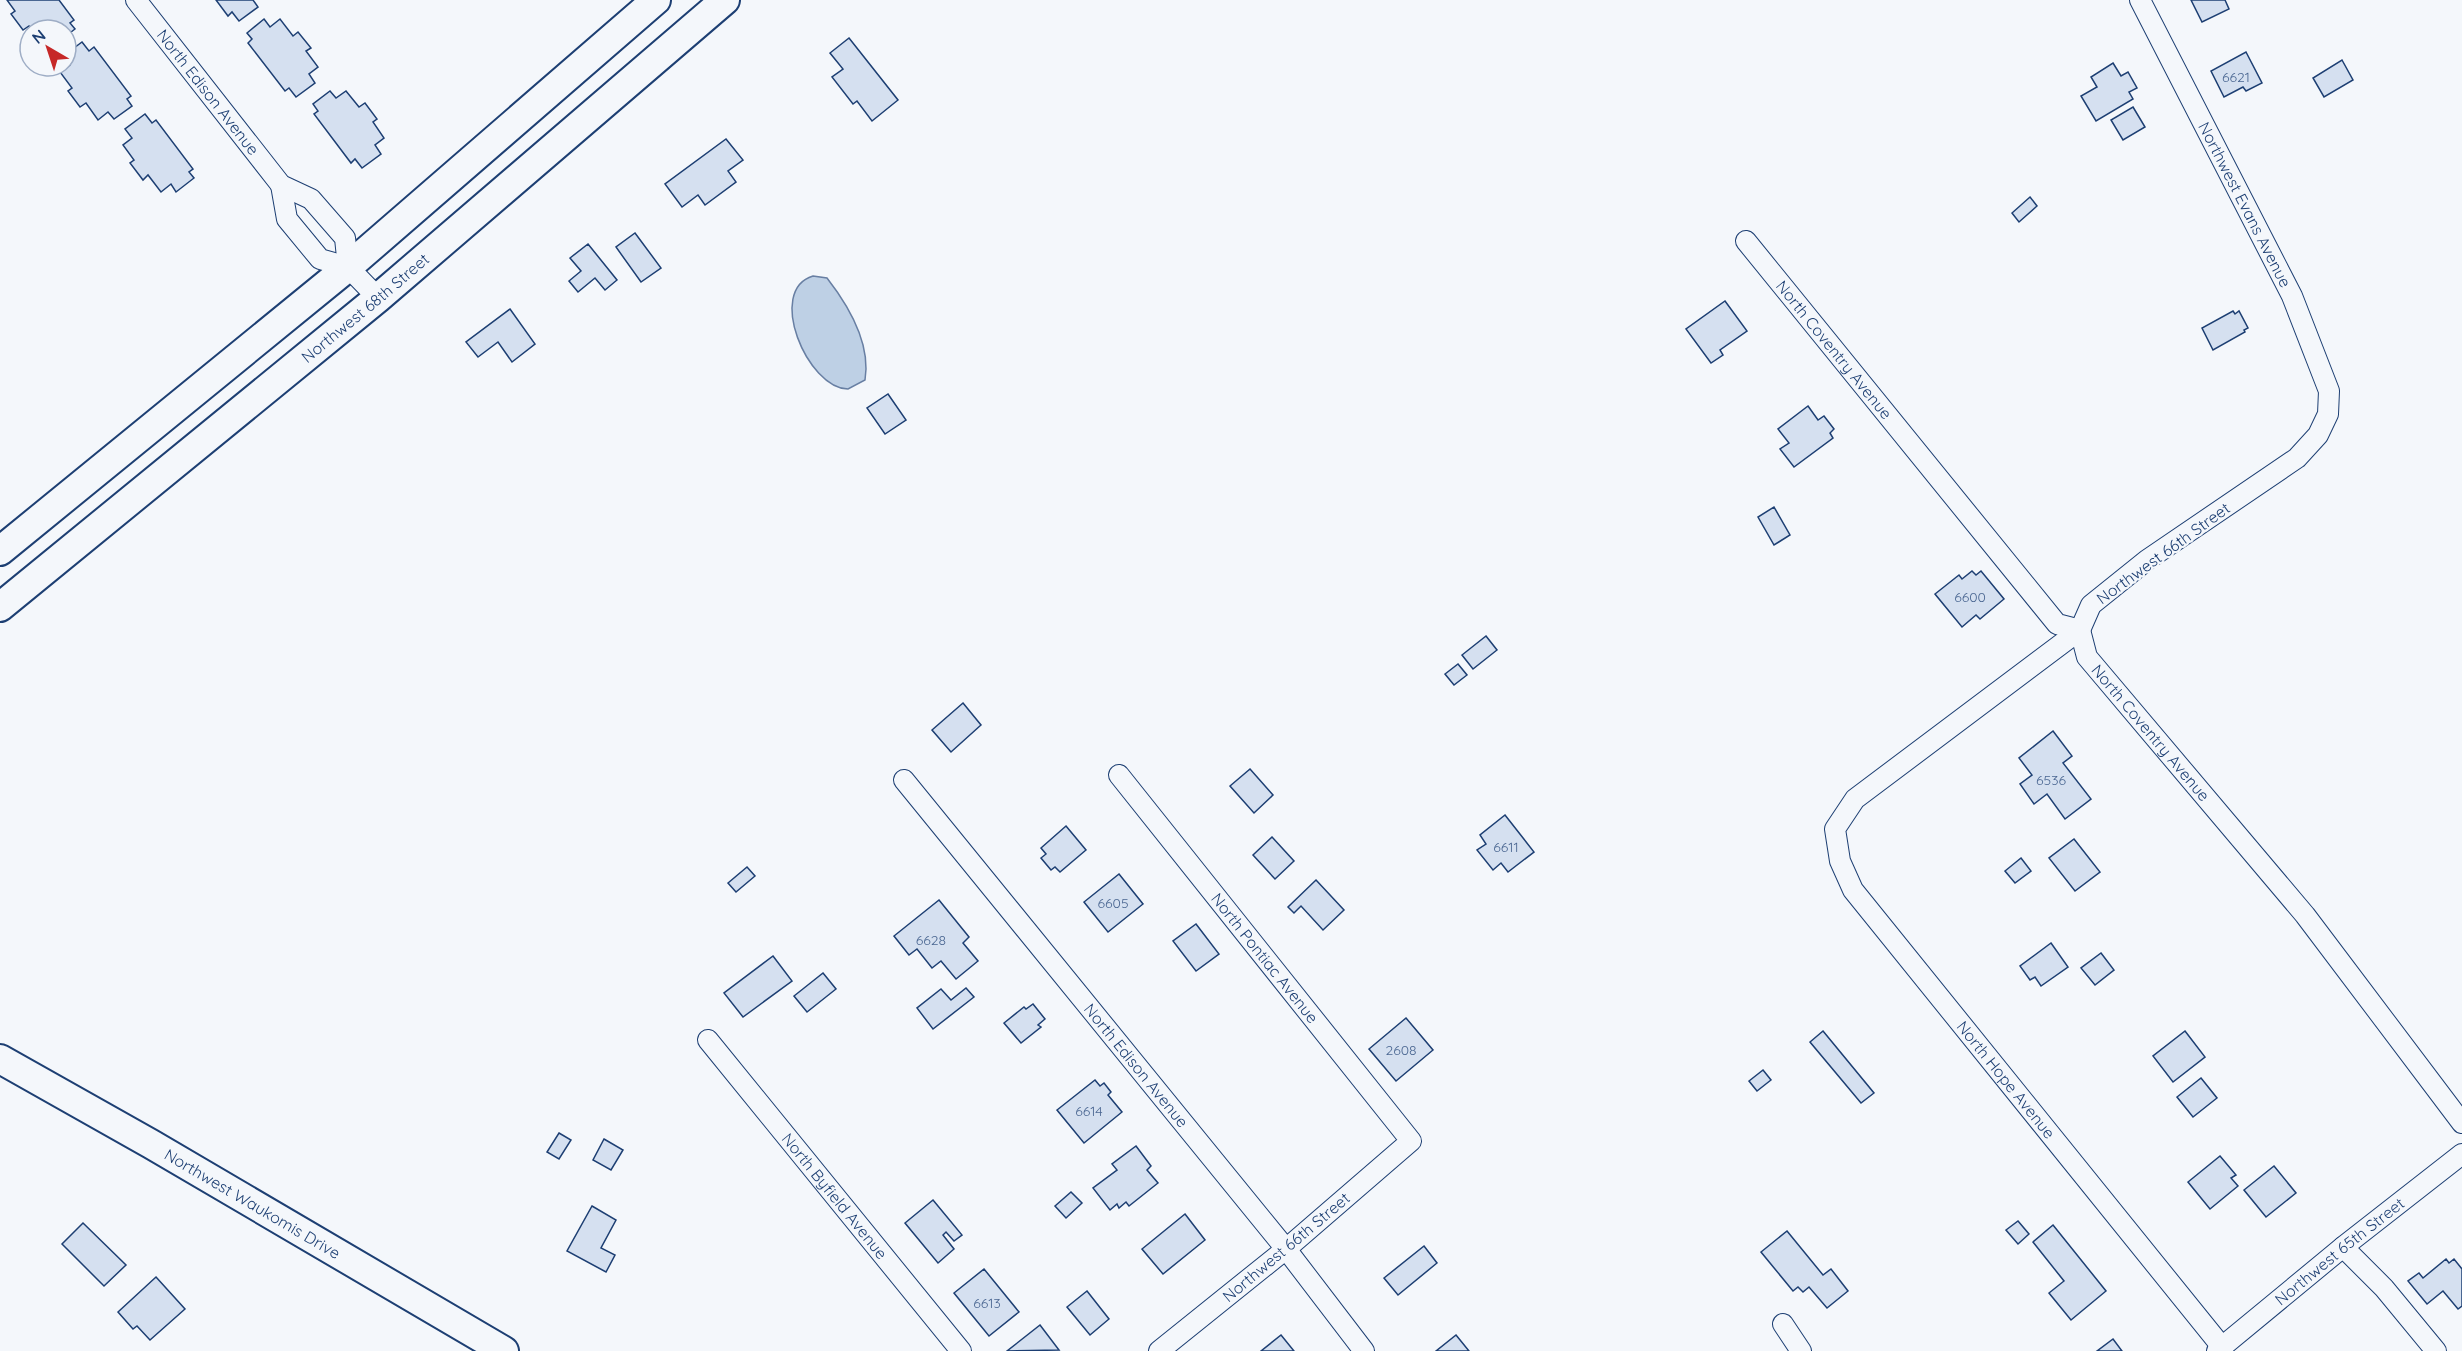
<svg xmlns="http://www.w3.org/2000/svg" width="2462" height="1351" viewBox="0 0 2462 1351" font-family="Quicksand,sans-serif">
<rect width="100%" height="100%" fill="#f4f7fb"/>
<path fill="#bed0e5" stroke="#687fa3" stroke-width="1.5" d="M813,276L827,278C848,305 871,344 865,380L848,389C807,388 766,290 813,276Z"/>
<g fill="#d5e0f0" stroke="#1d3f73" stroke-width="1.5">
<path d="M7,0H59L74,20L70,23L75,29L66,36V30H32L29,26L23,30L11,14L15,11Z"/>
<path d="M216,0H253L258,7L239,21L232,12L228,16Z"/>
<path d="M2191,0H2225L2229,9L2202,22Z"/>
<path d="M264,19L270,27L280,19L293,36L298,32L311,48L306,51L318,67L309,74L315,83L296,97L289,88L285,91L248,43L252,39L247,33Z"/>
<path d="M849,38L898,100L872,121L857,101L853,104L832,77L843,69L830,53Z"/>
<path d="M82,42L89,51L94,47L131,96L127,99L132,106L114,119L108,112L98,120L86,103L80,107L68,91L72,88L60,72L70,65L66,54Z"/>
<path d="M2246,52L2262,83L2246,91L2243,87L2224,97L2211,71Z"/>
<path d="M2342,60L2353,80L2324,97L2313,78Z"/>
<path d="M2113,63L2121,76L2128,72L2137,88L2129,92L2133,99L2096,121L2081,96L2097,87L2091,77Z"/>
<path d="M330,91L336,98L346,91L359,107L365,103L377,119L373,122L384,138L375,145L381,154L362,168L355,159L351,163L314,114L318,111L313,104Z"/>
<path d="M2133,107L2145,127L2123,140L2111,120Z"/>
<path d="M145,114L152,123L156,120L193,169L189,172L194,178L176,192L171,184L161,192L148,175L143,180L130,163L134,160L123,145L132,138L125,129Z"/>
<path d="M726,139L743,160L728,171L736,182L705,205L698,195L682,207L665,184Z"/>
<path d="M2030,197L2037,206L2019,222L2012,213Z"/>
<path d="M635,233L661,268L641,282L616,247Z"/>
<path d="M588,244L617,280L605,290L595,278L578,292L569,281L581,271L570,258Z"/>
<path d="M1725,301L1747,331L1720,350L1723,355L1711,363L1686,329Z"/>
<path d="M510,309L535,344L512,362L498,342L478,357L466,342Z"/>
<path d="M2233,311L2235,314L2239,311L2248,328L2244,330L2245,332L2213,350L2202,328Z"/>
<path d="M888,394L906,420L885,434L867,408Z"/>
<path d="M1808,406L1818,420L1824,416L1834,429L1830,433L1833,438L1794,467L1780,449L1789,443L1778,429Z"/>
<path d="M1774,507L1790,535L1774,545L1758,517Z"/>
<path d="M1972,571L1976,575L1981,571L2004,599L1980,619L1976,615L1962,627L1935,594L1959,575L1962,579Z"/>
<path d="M1486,636L1497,650L1473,669L1462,655Z"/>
<path d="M1458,664L1467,675L1454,685L1445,674Z"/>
<path d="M963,703L981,725L951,752L932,730Z"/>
<path d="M2053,731L2072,756L2063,763L2091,799L2065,819L2047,794L2034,804L2020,784L2032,775L2019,758Z"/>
<path d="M1250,769L1273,795L1254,813L1230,786Z"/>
<path d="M1505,815L1534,852L1508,872L1501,863L1493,870L1477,850L1486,844L1480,835Z"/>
<path d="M1066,826L1086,850L1060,872L1055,867L1051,870L1041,858L1046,854L1041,848Z"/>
<path d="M1272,837L1294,861L1275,879L1253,855Z"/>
<path d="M2074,839L2100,872L2075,891L2049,858Z"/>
<path d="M2021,858L2031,871L2015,883L2005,871Z"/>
<path d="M747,867L755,876L736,892L728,883Z"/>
<path d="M1119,874L1143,904L1108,932L1084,902Z"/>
<path d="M1316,880L1344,910L1323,930L1301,906L1294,913L1288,907Z"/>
<path d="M939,900L969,937L963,943L978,961L956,979L941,961L932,968L917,949L909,955L894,936Z"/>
<path d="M1196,924L1219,954L1196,971L1173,941Z"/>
<path d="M2051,943L2068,967L2041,986L2035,977L2030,980L2020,966Z"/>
<path d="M2101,953L2114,970L2095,985L2081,968Z"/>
<path d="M773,956L792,981L743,1017L724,993Z"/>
<path d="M823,973L836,989L807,1012L794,996Z"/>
<path d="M966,988L974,997L933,1029L917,1008L941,989L951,1000Z"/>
<path d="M1033,1004L1045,1019L1038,1025L1041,1027L1021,1043L1004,1023L1024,1007L1026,1009Z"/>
<path d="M1406,1018L1433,1050L1396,1081L1369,1049Z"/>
<path d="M1823,1031L1874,1093L1861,1103L1810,1042Z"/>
<path d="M2185,1031L2205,1057L2173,1082L2153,1056Z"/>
<path d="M1763,1070L1771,1080L1757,1091L1749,1081Z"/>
<path d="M2201,1078L2217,1098L2193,1117L2177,1097Z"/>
<path d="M1095,1080L1100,1086L1104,1083L1111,1092L1108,1095L1122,1112L1084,1143L1057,1110Z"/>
<path d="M559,1133L571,1140L559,1159L547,1152Z"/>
<path d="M604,1139L623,1150L611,1170L593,1160Z"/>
<path d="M1136,1146L1151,1166L1147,1170L1158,1183L1129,1206L1126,1202L1119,1208L1117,1204L1110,1210L1093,1188L1117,1170L1112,1164Z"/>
<path d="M2220,1156L2236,1175L2231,1178L2238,1186L2210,1209L2188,1182Z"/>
<path d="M2274,1166L2296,1193L2266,1217L2244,1190Z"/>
<path d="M1071,1192L1082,1203L1066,1218L1055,1206Z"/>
<path d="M933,1200L962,1235L954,1241L946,1232L943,1235L954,1249L938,1263L905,1223Z"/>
<path d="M592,1206L616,1220L601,1248L615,1255L606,1272L567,1251Z"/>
<path d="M1185,1214L1205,1240L1163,1274L1142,1249Z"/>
<path d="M2018,1221L2029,1234L2018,1244L2006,1230Z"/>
<path d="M83,1223L126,1265L104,1286L62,1244Z"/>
<path d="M2053,1225L2106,1291L2071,1320L2049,1293L2064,1281L2033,1242Z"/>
<path d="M1787,1231L1823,1275L1831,1269L1848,1291L1827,1308L1809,1287L1803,1292L1798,1287L1793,1291L1761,1252Z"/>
<path d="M1424,1246L1437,1263L1398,1295L1384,1278Z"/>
<path d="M2446,1259L2449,1263L2454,1259L2462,1269V1306L2458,1309L2443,1291L2427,1304L2408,1281L2419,1273L2423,1278Z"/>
<path d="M984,1269L1019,1312L989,1336L954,1293Z"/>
<path d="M156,1277L185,1309L150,1340L137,1326L133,1329L118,1312Z"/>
<path d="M1087,1291L1109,1319L1090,1335L1067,1307Z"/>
<path d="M1040,1325L1059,1350L1007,1351Z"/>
<path d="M1281,1335L1294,1351H1261Z"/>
<path d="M1456,1335L1469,1351H1436Z"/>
<path d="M2113,1339L2122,1351H2097Z"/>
</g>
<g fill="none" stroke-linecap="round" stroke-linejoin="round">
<defs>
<g id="street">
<path id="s1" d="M136,0L281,185L311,199L345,238L348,267"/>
<path id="s2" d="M2140,0L2292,296L2329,391L2328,414L2318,435L2297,458L2147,560L2091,605L2080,630L1855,799L1835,829L1840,861L1853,890L2222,1347"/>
<path d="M281,185L287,219L320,259L348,267L378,298"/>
<path id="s3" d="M1746,241L2057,624L2080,630L2087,657L2305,915L2462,1123"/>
<path id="s4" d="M1119,775L1411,1141L1286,1249L1159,1351"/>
<path id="s5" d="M904,780L1286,1249L1364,1351"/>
<path id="s6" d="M708,1040L961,1351"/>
<path d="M2343,1247L2384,1288L2436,1351"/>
<path d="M1783,1324L1801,1351"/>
<path id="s7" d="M2217,1351L2343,1247L2462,1154"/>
</g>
<g id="secondary">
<path d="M0,551L348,267L656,0"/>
<path id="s8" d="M0,607L378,298L725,0"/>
<path id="s9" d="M0,1059L151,1144L504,1351"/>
</g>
</defs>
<use href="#street" stroke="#1d3f73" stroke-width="22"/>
<use href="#secondary" stroke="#1d3f73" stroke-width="32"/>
<use href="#street" stroke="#f4f7fb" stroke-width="20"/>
<use href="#secondary" stroke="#f4f7fb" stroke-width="28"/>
</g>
<g text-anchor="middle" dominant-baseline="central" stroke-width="4.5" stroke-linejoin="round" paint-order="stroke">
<g font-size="14" fill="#4b6792">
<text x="2236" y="77">6621</text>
<text x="1970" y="597">6600</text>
<text x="2051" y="780">6536</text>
<text x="1506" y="847">6611</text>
<text x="1113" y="903">6605</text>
<text x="931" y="940">6628</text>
<text x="1401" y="1050">2608</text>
<text x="1089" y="1111">6614</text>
<text x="987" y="1303">6613</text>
</g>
<g font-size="16" fill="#1d3f73" stroke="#f4f7fb">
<text stroke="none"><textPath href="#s1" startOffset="117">North Edison Avenue</textPath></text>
<text stroke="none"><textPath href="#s2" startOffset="230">Northwest Evans Avenue</textPath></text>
<text stroke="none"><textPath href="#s8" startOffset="472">Northwest 68th Street</textPath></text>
<text stroke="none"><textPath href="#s3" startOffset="140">North Coventry Avenue</textPath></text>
<text transform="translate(2163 553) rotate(-36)">Northwest 66th Street</text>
<text stroke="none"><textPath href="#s3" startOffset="644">North Coventry Avenue</textPath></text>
<text stroke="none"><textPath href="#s4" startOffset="234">North Pontiac Avenue</textPath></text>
<text stroke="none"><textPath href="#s5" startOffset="368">North Edison Avenue</textPath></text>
<text stroke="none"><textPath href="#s2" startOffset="1418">North Hope Avenue</textPath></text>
<text stroke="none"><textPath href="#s6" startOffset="201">North Byfield Avenue</textPath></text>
<text stroke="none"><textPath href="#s9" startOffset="291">Northwest Waukomis Drive</textPath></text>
<text transform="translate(1286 1247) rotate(-40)">Northwest 66th Street</text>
<text stroke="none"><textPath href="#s7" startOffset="158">Northwest 65th Street</textPath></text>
</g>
</g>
<g transform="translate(48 48) rotate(321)"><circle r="28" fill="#f4f7fb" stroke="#9eadc5" stroke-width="1.5"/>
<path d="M0-4.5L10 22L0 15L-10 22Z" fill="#c62828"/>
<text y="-9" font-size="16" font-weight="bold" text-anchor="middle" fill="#1d3f73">N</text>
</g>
</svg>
